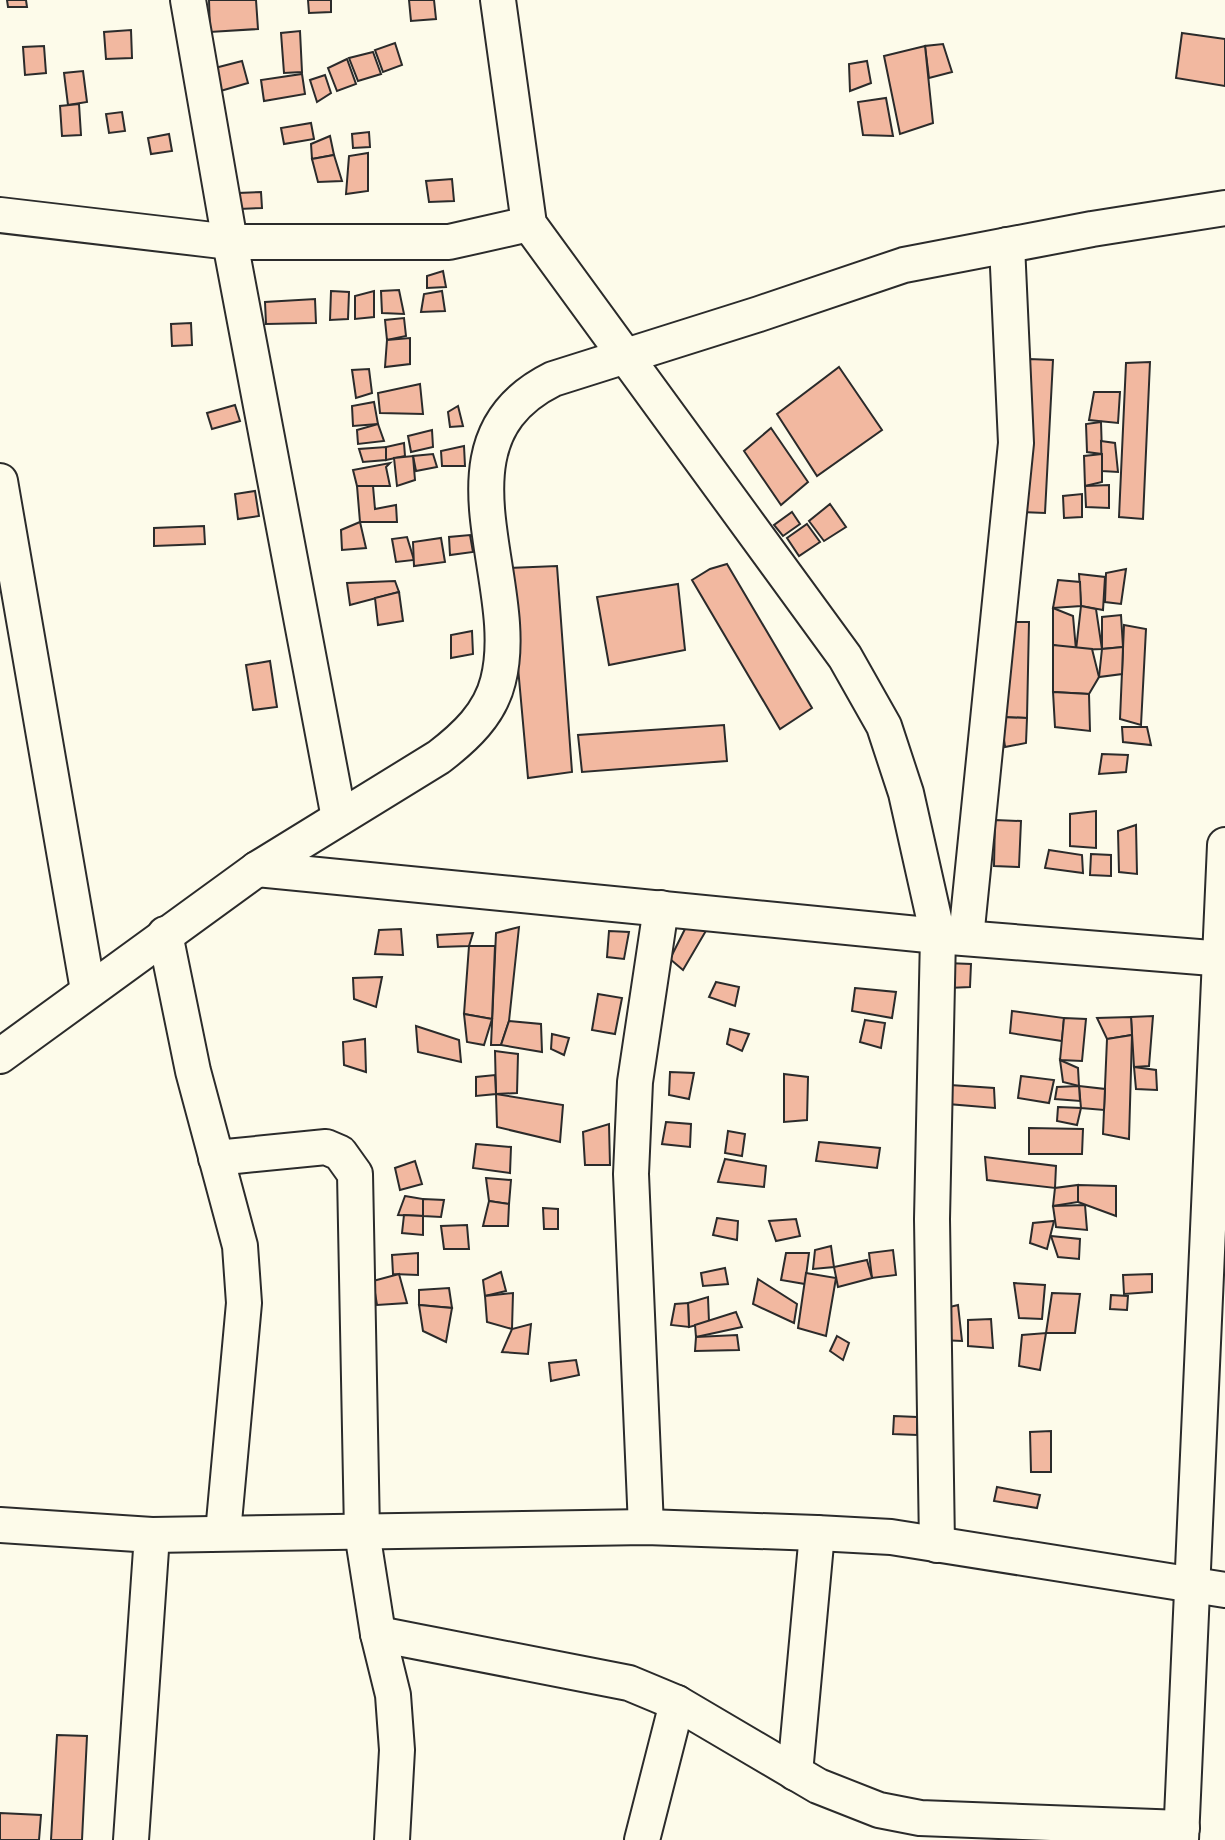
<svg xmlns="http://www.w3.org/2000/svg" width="1225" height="1840" viewBox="0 0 1225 1840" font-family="'Space Grotesk',sans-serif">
<rect width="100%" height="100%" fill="#fdfbea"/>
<g fill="#f2b8a0" stroke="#2b2b2b" stroke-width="2">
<path d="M7,0H26L27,7H8Z"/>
<path d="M209,0H256L258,29L210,32Z"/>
<path d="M308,0H331V12L309,13Z"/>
<path d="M409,0H434L436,19L411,21Z"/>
<path d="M131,30L132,58L106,59L104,32Z"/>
<path d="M300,31L302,72L284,73L281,33Z"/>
<path d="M1182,33L1225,39V86L1176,78Z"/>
<path d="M395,43L402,65L383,72L375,50Z"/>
<path d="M943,44L952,72L929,78L925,46Z"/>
<path d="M44,46L46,73L25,75L23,47Z"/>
<path d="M925,46L933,123L900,134L884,56Z"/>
<path d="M373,52L381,74L358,81L349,58Z"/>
<path d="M347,59L356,84L337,91L328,68Z"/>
<path d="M242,61L248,83L217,92L211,69Z"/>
<path d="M867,61L871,83L850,91L849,64Z"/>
<path d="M83,71L87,102L68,105L64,73Z"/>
<path d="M302,74L305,94L264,101L261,80Z"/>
<path d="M325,75L331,93L317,102L310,80Z"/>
<path d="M886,98L893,136L863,135L858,102Z"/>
<path d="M79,104L81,135L62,136L60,106Z"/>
<path d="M122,112L125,131L109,133L106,114Z"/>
<path d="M311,123L314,139L284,144L281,128Z"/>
<path d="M369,132L370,147L353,148L352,134Z"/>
<path d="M169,134L172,151L151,154L148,138Z"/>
<path d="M330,136L334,155L312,159L311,144Z"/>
<path d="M368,153V191L346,194L349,156Z"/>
<path d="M334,155L342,181L318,182L312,159Z"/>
<path d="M452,179L454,201L429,202L426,181Z"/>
<path d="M261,192L262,208L239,209L238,193Z"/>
<path d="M443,271L446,287L427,288V276Z"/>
<path d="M399,290L404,314L382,313L381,291Z"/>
<path d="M331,291L349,292L348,319L330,320Z"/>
<path d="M374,291V317L355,319V296Z"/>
<path d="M442,291L445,311L421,312L424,294Z"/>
<path d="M315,299L316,323L266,324L265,302Z"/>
<path d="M404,318L406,336L387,340L385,320Z"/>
<path d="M191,323L192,345L172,346L171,324Z"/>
<path d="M410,338V364L385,367L387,340Z"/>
<path d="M1029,359L1053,360L1045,513L1021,512Z"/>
<path d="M1150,362L1143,519L1119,517L1126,363Z"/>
<path d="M839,367L882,430L817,476L777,414Z"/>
<path d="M369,369L372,393L356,398L352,370Z"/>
<path d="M420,384L423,414L380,413L378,393Z"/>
<path d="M1094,392H1120L1118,423L1089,420Z"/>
<path d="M374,402L378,424L353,426L352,406Z"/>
<path d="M235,405L240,421L212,429L207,413Z"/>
<path d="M458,406L463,426L450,427L448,412Z"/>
<path d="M1101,422L1102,454L1087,452L1086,424Z"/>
<path d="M378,424L384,441L358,444L357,430Z"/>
<path d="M771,428L808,482L781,505L744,451Z"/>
<path d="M432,430L433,447L411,452L408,436Z"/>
<path d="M1101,441L1115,443L1118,472L1102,471Z"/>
<path d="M404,443L405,456L386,460V447Z"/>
<path d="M464,446L465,466H442L441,451Z"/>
<path d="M386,447V460L363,462L359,449Z"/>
<path d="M433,454L437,467L416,471L413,456Z"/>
<path d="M1102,454V482L1085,486L1084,456Z"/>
<path d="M413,456L415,480L397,486L394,458Z"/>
<path d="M390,463L386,467L390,486H357L353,470Z"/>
<path d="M1109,485V508L1086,507L1085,486Z"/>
<path d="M357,486H373L375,509L396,505L397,522H360Z"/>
<path d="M255,491L259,516L238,519L235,494Z"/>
<path d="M1082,494V517L1064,518L1063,496Z"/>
<path d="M830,504L846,527L824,541L809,521Z"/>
<path d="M792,512L800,524L783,536L774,525Z"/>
<path d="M360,522L366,548L342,550L341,530Z"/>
<path d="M807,524L820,542L799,556L787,538Z"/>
<path d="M204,526L205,544L154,546V528Z"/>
<path d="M470,535L473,552L450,555L449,537Z"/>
<path d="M407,537L414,560L396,562L392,539Z"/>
<path d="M441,538L445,562L414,566L413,542Z"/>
<path d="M727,564L812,708L780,729L692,580L710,569Z"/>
<path d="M557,566L572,772L528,778L509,568Z"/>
<path d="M1126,569L1121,604L1105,602L1106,573Z"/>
<path d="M1079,574L1105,577L1103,610L1081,606Z"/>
<path d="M1058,580L1080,582L1081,606L1053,608Z"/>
<path d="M395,581L399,592L350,605L347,583Z"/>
<path d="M678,584L685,650L609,665L597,597Z"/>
<path d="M399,592L403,621L378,625L375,598Z"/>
<path d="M1081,606L1096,609L1102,649L1076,650Z"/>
<path d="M1053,608L1073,616L1076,650L1053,645Z"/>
<path d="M1121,615L1123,647L1102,649V617Z"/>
<path d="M1004,622H1029L1027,718L1001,717Z"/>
<path d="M1124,625L1146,629L1141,725L1120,719Z"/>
<path d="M472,631L473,654L451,658V635Z"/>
<path d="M1053,645L1092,649L1099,677L1089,694L1053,692Z"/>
<path d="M1123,647L1122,674L1099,677L1102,649Z"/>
<path d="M270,661L277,707L253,710L246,665Z"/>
<path d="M1053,692L1089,694L1090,731L1055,727Z"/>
<path d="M1001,717L1027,718L1026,743L1005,747Z"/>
<path d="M724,725L727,761L582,772L578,735Z"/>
<path d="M1122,727H1147L1151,745L1123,742Z"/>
<path d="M1102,754L1128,755L1126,772L1099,774Z"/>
<path d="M1096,811V848L1070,846V814Z"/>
<path d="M995,820L1021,821L1019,867L994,866Z"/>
<path d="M1136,825L1137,874L1119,872L1118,831Z"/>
<path d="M1049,850L1082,855L1083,873L1045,868Z"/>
<path d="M1091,854L1111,855V876L1090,875Z"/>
<path d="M687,925L707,929L683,970L670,959Z"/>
<path d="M519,927L509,1021L501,1045H491L496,933Z"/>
<path d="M401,929L403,955L375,954L379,930Z"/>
<path d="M609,931L629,932L624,959L607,957Z"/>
<path d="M473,933L469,946L438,947L437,935Z"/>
<path d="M469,946H495L492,1019L464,1014Z"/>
<path d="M946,963L971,964L970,987L948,988Z"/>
<path d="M382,977L376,1007L354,999L353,978Z"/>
<path d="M716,982L739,987L735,1006L709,997Z"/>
<path d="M855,988L896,992L892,1018L852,1011Z"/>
<path d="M598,994L622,998L615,1034L592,1030Z"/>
<path d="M1012,1011L1064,1018L1062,1041L1010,1033Z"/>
<path d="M464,1014L492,1019L484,1045L467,1042Z"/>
<path d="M1153,1016L1149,1066L1134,1067L1131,1017Z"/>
<path d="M1131,1017L1132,1035L1107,1039L1097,1018Z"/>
<path d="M1064,1018L1086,1019L1082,1061L1060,1060Z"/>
<path d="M865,1020L885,1023L881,1048L860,1042Z"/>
<path d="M509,1021L541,1024L542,1052L501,1045Z"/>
<path d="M416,1026L459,1040L461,1062L418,1052Z"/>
<path d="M730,1029L749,1034L742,1051L727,1044Z"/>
<path d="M552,1034L569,1038L564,1055L551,1049Z"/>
<path d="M1132,1035L1129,1139L1103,1134L1104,1110L1107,1039Z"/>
<path d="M365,1039L366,1072L344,1065L343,1042Z"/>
<path d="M495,1051L518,1054L517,1093L496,1094Z"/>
<path d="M1060,1060L1078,1068L1079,1086L1063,1082Z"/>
<path d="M1134,1067L1156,1070L1157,1090L1136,1089Z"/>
<path d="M670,1072L694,1073L689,1099L669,1095Z"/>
<path d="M784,1074L808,1077L807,1120L784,1122Z"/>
<path d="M495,1075L496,1094L476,1096V1077Z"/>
<path d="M1021,1076L1054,1080L1049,1103L1018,1098Z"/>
<path d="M950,1085L994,1088L995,1108L948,1104Z"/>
<path d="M1079,1086L1105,1089L1104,1110L1081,1108Z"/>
<path d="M1079,1086L1080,1101L1055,1099L1057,1087Z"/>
<path d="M496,1094L563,1105L560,1142L497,1127Z"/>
<path d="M1058,1107L1081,1108L1077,1125L1057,1121Z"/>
<path d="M666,1122L691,1124L690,1147L662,1144Z"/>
<path d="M609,1124L610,1165H585L583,1132Z"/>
<path d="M1029,1128L1083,1129L1082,1154H1029Z"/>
<path d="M728,1131L745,1134L742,1156L725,1153Z"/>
<path d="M819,1142L880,1148L877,1168L816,1161Z"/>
<path d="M476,1144L511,1147L510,1173L473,1168Z"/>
<path d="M985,1157L1056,1166L1055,1188L987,1180Z"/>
<path d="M725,1159L766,1166L764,1187L718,1182Z"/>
<path d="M415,1161L422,1184L400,1190L395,1168Z"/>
<path d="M486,1178L511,1180L509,1204L489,1201Z"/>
<path d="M1078,1185V1202L1053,1206L1055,1188Z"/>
<path d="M1078,1185L1116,1186V1216L1078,1202Z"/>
<path d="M405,1196L423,1199V1216L398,1215Z"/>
<path d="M423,1199L444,1200L441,1217L423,1216Z"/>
<path d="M489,1201L509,1204L508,1226H483Z"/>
<path d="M1085,1205L1087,1230L1056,1227L1053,1206Z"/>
<path d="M543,1208L558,1209V1229H544Z"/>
<path d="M404,1215L423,1216V1235L402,1233Z"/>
<path d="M717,1218L738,1221L737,1240L713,1235Z"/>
<path d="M796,1219L800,1236L776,1241L769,1221Z"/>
<path d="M1054,1221L1047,1249L1030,1243L1033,1223Z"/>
<path d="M467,1225L469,1249H444L441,1226Z"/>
<path d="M1051,1236L1080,1239L1079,1259L1058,1257Z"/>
<path d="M831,1246L834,1267L813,1269L815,1250Z"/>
<path d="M893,1250L896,1275L872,1278L869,1253Z"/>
<path d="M418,1253V1275L393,1274L392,1255Z"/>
<path d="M786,1253H809L805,1284L781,1280Z"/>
<path d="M867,1260L872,1278L838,1287L834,1267Z"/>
<path d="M725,1268L728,1284L703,1286L701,1273Z"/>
<path d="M501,1272L506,1291L485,1296L483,1280Z"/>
<path d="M806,1273L836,1278L826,1336L798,1328Z"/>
<path d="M399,1274L407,1303L377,1305L373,1281Z"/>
<path d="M1152,1274V1292L1124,1294L1123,1275Z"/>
<path d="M758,1279L797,1304L794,1323L753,1304Z"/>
<path d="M1014,1283L1045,1285L1042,1319L1019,1318Z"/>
<path d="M449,1288L452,1308L419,1305V1290Z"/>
<path d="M513,1293L512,1329L487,1322L485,1296Z"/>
<path d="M1052,1293L1080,1294L1075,1333H1046Z"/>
<path d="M1111,1295L1128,1296L1127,1310L1110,1309Z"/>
<path d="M708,1297L709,1322L689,1327L688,1303Z"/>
<path d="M688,1303L689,1327L671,1325L675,1304Z"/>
<path d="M419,1305L452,1308L446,1342L423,1331Z"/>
<path d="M958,1305L962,1341L940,1340L941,1309Z"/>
<path d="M736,1312L742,1327L696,1337L695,1325Z"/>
<path d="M991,1319L993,1348L968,1346V1320Z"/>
<path d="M531,1324L528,1354L502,1352L512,1329Z"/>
<path d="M1046,1333L1040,1370L1019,1366L1022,1335Z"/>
<path d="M737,1335L739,1350L695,1351L696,1337Z"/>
<path d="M837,1336L849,1343L843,1360L830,1351Z"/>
<path d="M576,1360L579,1375L551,1381L549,1363Z"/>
<path d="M894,1416L917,1417V1435L893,1434Z"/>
<path d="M1051,1431V1472H1031L1030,1432Z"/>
<path d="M997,1487L1040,1495L1037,1508L994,1501Z"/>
<path d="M57,1735L87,1736L82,1840H51Z"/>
<path d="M0,1813L41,1815L39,1840H0Z"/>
</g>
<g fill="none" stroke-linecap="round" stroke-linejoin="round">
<defs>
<g id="street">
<path d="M188,0L230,242L339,818"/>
<path d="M498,0L529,224L845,657L884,726L906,793L938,936L932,1219L937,1545"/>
<path d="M0,215L230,242H449L529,224"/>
<path d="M0,481L88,990"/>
<path d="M257,869L938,936L1225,959"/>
<path d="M165,934L193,1071L240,1246L244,1303L223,1533"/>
<path d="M966,938L1016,443L1007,245"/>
<path d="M0,1056L257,869L439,757C465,737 490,714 498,681C524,581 426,442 553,379L759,314L904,265L1092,229L1225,208"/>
<path d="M216,1158L326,1147L340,1153L355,1174L362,1532L378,1634L393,1695L397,1750L392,1840"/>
<path d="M0,1525L152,1535L131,1840"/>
<path d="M646,1527L631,1174L635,1082L661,908"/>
<path d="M152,1535L646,1527L817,1533L891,1537L1225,1590"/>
<path d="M378,1634L629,1683L677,1703L818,1786L879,1810L920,1818L1182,1828"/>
<path d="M795,1773L817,1533"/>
<path d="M642,1840L677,1703"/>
<path d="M1181,1840L1225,845"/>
</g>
</defs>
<use href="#street" stroke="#2b2b2b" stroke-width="38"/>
<use href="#street" stroke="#fdfbea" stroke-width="34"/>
</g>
</svg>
